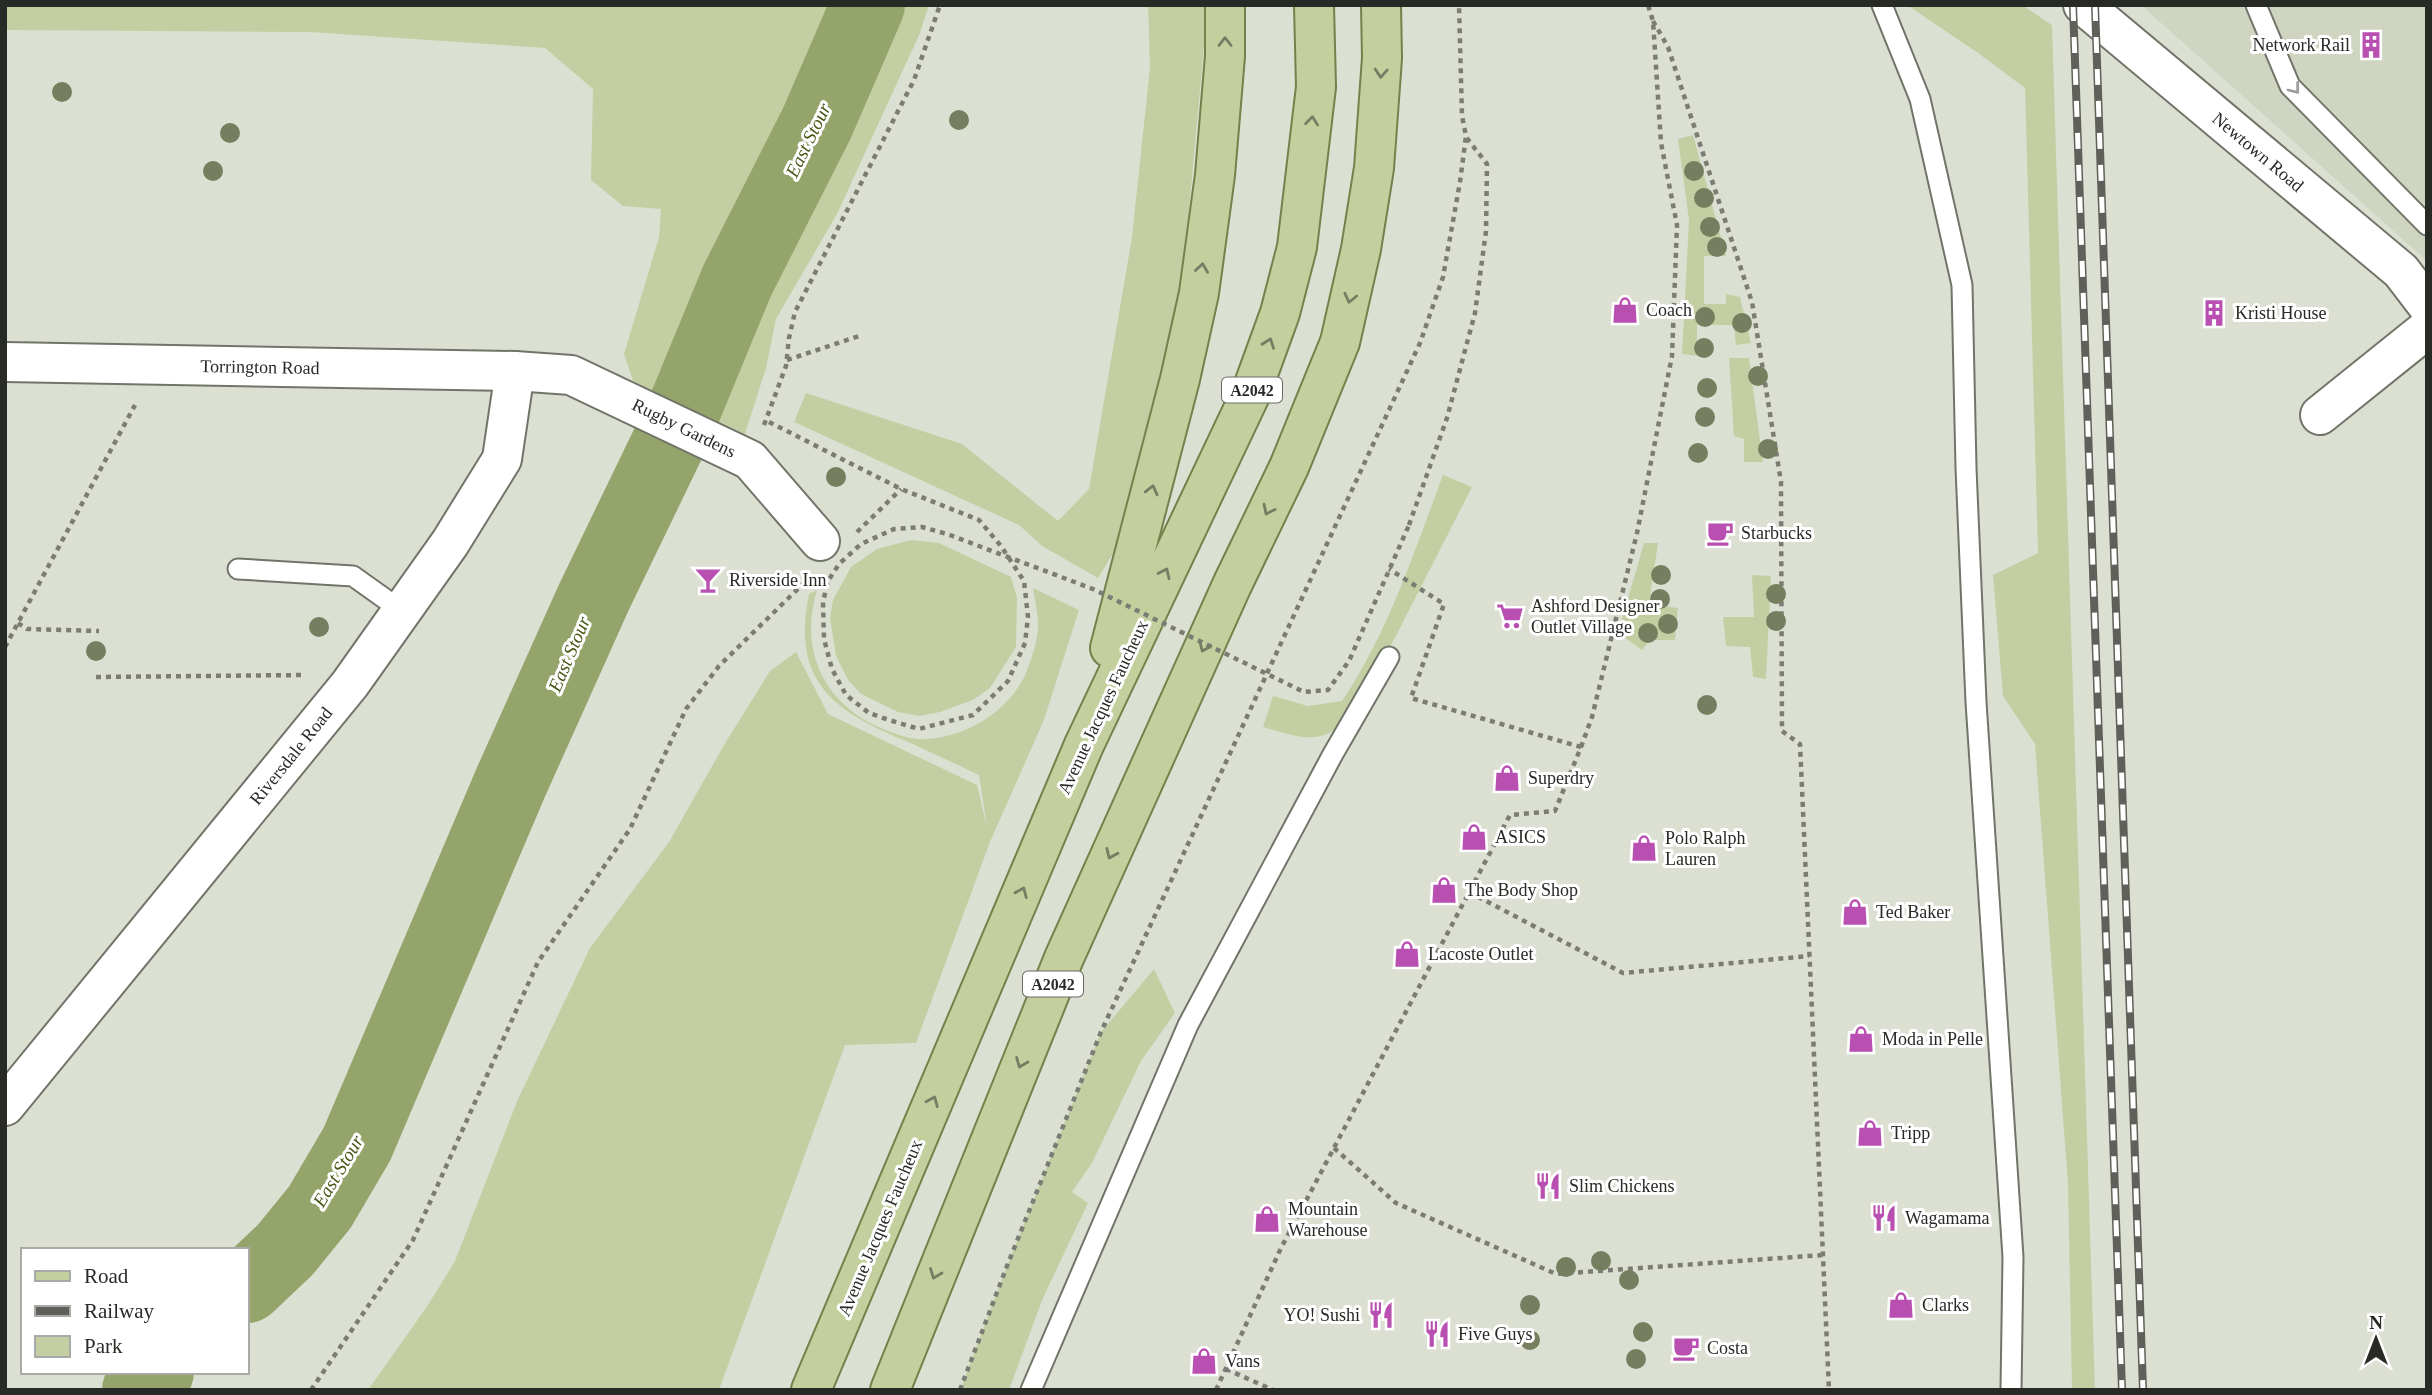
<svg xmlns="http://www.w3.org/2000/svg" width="2432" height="1395" viewBox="0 0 2432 1395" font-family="Georgia,serif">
<rect width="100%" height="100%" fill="#dce0d3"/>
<path fill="#cfd5c1" d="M2141,5H2427V261Z"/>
<g fill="#c3cfa3">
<path d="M5,5H929L920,33L837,214L776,319L766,368L743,440L633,381L624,354L659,237L661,209L623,206L591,180L593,89L545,48L310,32L5,30Z"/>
<path d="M1148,5H1206L1207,14L1177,341L1121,541L1098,578L1042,546L1019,525L794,422L806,393L962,444L1058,521L1089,489L1132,237L1150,67Z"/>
<path d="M1907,5H2022L2052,25L2095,1390H2072L2068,1184L2035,744L2003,696L1993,575L2038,553L2025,88L1978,53Z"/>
<path d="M1693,135L1726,256H1704V304H1726V294L1740,297L1751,343L1736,345L1734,325H1697V356L1682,354L1689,220L1678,139Z"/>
<path d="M1729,358H1749L1763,462H1744V439L1734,436Z"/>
<path d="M1443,475L1472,487L1355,716C1318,746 1306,739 1263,727L1273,696L1308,706L1342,701C1388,633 1414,552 1443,475Z"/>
<path d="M911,540L939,543L1011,577L1017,598L1016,647L990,688L973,700L940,712L919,716L898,712L861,694L848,680L836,656L830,618L833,600L851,567L877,549Z"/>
<path d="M1644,543H1658L1649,604L1678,608L1675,640H1650L1642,650L1618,633Z"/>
<path d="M1752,575L1771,576L1766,679L1753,677L1750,647L1726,646L1723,617H1754Z"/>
<path d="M1033,588L1079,610L1044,720L990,842L916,1043L845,1045L719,1390H368L428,1305L455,1261L518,1099L590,948L669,842L724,745L770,671L796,652L828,714L977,785L987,827L979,775C955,764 931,752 906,741C833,711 791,681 809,594L817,590C798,653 826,708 888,731C899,735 912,740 924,739C961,738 999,717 1019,686C1024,679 1027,670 1030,662C1034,651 1038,637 1038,625C1038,613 1035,600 1033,588Z"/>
<path d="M1154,969L1175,1013L1141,1061L1092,1163L1072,1192L1088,1203L1043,1298L1009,1390H960L1007,1266L1101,1032Z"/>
</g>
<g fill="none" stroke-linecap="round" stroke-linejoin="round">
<g stroke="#95a46b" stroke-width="74">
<path d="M247,1286L285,1250L320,1207L357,1144L511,782L594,597L681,417L737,281L817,123L868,5"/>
<path d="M139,1390L157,1372"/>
</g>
<defs>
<g id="service">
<path d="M1882,5L1920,99L1962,285L1966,468L1976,702L2013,1257L2011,1390"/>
<path d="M2256,5L2290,86L2427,225"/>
<path d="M238,569L353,576L402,611"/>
<path d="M1031,1390L1188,1025L1333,754L1389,657"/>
</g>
<g id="minor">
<path d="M5,362L515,371L571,375L750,460L820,541"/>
<path d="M2320,415L2427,329"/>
<path d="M5,1106L350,684L450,543L502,459L515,371"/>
</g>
<path id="tertiary" d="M2083,5L2401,271L2427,305"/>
<g id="primary">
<path d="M1110,648L1180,379L1199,293L1215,175L1225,56V5"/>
<path d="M811,1390L1084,745L1251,393L1280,313L1297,247L1316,87L1314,5"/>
<path d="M890,1390L1064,958L1232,585L1289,467L1340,342L1361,249L1374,168L1382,58L1381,5"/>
</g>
</defs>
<use href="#service" stroke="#717569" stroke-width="23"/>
<use href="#minor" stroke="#717569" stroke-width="42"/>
<use href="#tertiary" stroke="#717569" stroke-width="42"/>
<use href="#primary" stroke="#73814a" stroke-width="42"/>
<g stroke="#7b7d75" stroke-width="4.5" stroke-dasharray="5 5" stroke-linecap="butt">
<path d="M1653,21L1668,47L1752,302L1781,482L1782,731L1800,744L1829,1390"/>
<path d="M787,360L862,335"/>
<path d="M769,422L901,489L979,520L1001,546L1024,581L1028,617L1025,643"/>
<path d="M764,425L786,366L789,338L795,312L914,80L940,5"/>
<path d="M1409,525L1447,418L1475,313L1486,231L1487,164L1466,137"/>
<path d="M857,532L901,489"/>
<path d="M18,623L27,629L99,631"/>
<path d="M5,647L135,405"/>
<path d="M96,677L305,675"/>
<path d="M1581,747L1592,717L1637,533L1672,356L1677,225L1661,143L1653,21L1648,5"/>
<path d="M1469,892L1623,973L1809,956"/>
<path d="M1334,1148L1396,1203L1556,1274L1823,1255"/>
<path d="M1226,1369L1273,1390"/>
<path d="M311,1390L413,1240L538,962L630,829L686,709L719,666L810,577"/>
<path d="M960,1390L1007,1266L1101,1032L1420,343L1443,277L1460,182L1466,136L1462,116L1459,5"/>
<path d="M1216,1390L1281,1248L1510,815L1555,811L1581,747L1411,698L1444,604L1389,569"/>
</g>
<use href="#service" stroke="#fff" stroke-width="19"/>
<use href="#minor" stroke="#fff" stroke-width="38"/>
<use href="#tertiary" stroke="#fff" stroke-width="38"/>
<use href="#primary" stroke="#c3d09e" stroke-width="38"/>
<defs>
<g id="rail">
<path d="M2073,5L2122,1390"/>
<path d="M2095,5L2143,1390"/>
</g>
</defs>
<use href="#rail" stroke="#5e6059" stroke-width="8"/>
<use href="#rail" stroke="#fff" stroke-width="5" stroke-dasharray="16" stroke-linecap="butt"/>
<path stroke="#7b7d75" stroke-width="4.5" stroke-dasharray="5 5" stroke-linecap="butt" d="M1025,643L1008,681L973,715L919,729L889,720L869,713L846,695L832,669L824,639L823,602L828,581L839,564L861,544L894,529L922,527L947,534L1093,589L1304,692L1328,690L1349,661L1409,525"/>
</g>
<g fill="#777e60">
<circle cx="62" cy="92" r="10"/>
<circle cx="959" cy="120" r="10"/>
<circle cx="230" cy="133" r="10"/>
<circle cx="213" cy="171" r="10"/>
<circle cx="1694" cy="171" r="10"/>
<circle cx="1704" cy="198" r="10"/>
<circle cx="1710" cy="227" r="10"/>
<circle cx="1717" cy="247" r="10"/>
<circle cx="1705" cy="317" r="10"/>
<circle cx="1742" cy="323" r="10"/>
<circle cx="1704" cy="348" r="10"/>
<circle cx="1758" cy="376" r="10"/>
<circle cx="1707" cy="388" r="10"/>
<circle cx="1705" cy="417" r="10"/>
<circle cx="1768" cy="449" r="10"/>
<circle cx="1698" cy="453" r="10"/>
<circle cx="836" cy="477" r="10"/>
<circle cx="1661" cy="575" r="10"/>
<circle cx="1776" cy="594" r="10"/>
<circle cx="1660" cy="599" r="10"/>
<circle cx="1776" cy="621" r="10"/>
<circle cx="1668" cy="624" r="10"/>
<circle cx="319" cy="627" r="10"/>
<circle cx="1648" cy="633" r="10"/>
<circle cx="96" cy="651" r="10"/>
<circle cx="1707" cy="705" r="10"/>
<circle cx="1601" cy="1261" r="10"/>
<circle cx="1566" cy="1267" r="10"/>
<circle cx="1629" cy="1280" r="10"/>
<circle cx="1530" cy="1305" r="10"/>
<circle cx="1643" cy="1332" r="10"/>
<circle cx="1530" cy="1340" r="10"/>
<circle cx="1636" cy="1359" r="10"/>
</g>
<defs><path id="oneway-chevron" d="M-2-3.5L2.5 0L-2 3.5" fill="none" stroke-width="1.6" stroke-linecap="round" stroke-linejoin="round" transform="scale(1.75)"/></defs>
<g stroke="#767d62">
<use href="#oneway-chevron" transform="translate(1225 42) rotate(-90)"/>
<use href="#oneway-chevron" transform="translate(1381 73) rotate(94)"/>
<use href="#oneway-chevron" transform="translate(1312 121) rotate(-84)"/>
<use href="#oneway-chevron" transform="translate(1202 268) rotate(-82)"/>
<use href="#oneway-chevron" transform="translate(1350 298) rotate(103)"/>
<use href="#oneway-chevron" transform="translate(1269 343) rotate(-70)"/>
<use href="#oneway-chevron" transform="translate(1152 490) rotate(-76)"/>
<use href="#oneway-chevron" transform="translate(1268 510) rotate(116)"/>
<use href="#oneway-chevron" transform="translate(1165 573) rotate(-65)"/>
<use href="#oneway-chevron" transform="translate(1204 647) rotate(114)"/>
<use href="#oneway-chevron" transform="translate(1111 854) rotate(114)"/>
<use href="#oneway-chevron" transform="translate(1022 892) rotate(-67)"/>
<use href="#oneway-chevron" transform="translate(1021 1063) rotate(112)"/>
<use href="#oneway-chevron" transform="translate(933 1101) rotate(-67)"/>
<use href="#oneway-chevron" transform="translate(935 1274) rotate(111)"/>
</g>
<use stroke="#9e9f9d" href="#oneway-chevron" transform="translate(2295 89) rotate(52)"/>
<defs>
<symbol id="building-bare" viewBox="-9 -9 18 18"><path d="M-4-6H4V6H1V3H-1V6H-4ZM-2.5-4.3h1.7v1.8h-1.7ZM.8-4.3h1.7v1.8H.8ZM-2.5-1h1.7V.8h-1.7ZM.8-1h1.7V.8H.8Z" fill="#b84fb1" stroke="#fff" stroke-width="2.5" paint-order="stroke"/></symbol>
<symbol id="shop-bare" viewBox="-9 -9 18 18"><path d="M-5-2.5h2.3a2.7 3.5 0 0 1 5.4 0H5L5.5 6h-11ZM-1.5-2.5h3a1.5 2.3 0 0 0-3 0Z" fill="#b84fb1" stroke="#fff" stroke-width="2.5" paint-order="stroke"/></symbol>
<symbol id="cafe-bare" viewBox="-9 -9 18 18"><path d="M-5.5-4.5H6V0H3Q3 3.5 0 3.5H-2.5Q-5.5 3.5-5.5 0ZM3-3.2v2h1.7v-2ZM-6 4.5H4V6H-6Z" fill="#b84fb1" stroke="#fff" stroke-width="2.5" paint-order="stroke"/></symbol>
<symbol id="bar-bare" viewBox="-9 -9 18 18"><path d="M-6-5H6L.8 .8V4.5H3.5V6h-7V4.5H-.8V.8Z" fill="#b84fb1" stroke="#fff" stroke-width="2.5" paint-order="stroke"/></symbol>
<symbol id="supermarket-bare" viewBox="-9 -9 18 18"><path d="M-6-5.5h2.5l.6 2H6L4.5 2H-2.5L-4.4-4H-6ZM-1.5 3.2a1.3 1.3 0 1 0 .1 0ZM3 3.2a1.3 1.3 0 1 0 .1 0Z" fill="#b84fb1" stroke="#fff" stroke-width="2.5" paint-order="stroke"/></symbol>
<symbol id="restaurant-bare" viewBox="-9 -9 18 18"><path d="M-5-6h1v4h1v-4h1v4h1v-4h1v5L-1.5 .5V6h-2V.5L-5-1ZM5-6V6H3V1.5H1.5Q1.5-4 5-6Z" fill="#b84fb1" stroke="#fff" stroke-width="2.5" paint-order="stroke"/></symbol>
</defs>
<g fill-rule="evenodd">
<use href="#building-bare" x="2352" y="26" width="38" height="38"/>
<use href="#shop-bare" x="1606" y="291" width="38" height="38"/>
<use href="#building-bare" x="2195" y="294" width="38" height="38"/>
<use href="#cafe-bare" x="1701" y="514" width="38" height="38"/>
<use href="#bar-bare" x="689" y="561" width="38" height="38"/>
<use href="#supermarket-bare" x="1491" y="597" width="38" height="38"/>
<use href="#shop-bare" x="1488" y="759" width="38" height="38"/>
<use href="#shop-bare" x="1455" y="818" width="38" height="38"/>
<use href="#shop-bare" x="1625" y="829" width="38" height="38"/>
<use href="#shop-bare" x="1425" y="871" width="38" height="38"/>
<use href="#shop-bare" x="1836" y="893" width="38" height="38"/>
<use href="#shop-bare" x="1388" y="935" width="38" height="38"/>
<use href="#shop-bare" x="1842" y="1020" width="38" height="38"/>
<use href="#shop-bare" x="1851" y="1114" width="38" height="38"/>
<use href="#restaurant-bare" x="1529" y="1167" width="38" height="38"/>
<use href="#restaurant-bare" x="1865" y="1199" width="38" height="38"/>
<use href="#shop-bare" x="1248" y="1200" width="38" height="38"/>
<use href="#shop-bare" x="1882" y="1286" width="38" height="38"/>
<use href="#restaurant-bare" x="1362" y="1296" width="38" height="38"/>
<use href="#restaurant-bare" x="1418" y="1315" width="38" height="38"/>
<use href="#cafe-bare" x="1667" y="1329" width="38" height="38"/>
<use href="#shop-bare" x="1185" y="1342" width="38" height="38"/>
</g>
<g text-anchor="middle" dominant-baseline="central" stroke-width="6" stroke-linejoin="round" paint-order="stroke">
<g fill="#fff" stroke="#686a66" stroke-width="2">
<rect x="1222" y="377.5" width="60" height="25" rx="5"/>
<rect x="1023" y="971.5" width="60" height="25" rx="5"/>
</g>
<g font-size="16" font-weight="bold" fill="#282a25">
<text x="1252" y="390">A2042</text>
<text x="1053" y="984">A2042</text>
</g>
<g font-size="18" fill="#282a25" stroke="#fff" text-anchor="start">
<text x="2350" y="45" text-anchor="end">Network Rail</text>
<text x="1646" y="310">Coach</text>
<text x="2235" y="313">Kristi House</text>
<text x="1741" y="533">Starbucks</text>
<text x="729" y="580">Riverside Inn</text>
<text x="1531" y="606">Ashford Designer<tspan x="1531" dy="21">Outlet Village</tspan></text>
<text x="1528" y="778">Superdry</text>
<text x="1495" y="837">ASICS</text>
<text x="1665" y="838">Polo Ralph<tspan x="1665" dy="21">Lauren</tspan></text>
<text x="1465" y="890">The Body Shop</text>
<text x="1876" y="912">Ted Baker</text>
<text x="1428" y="954">Lacoste Outlet</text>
<text x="1882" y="1039">Moda in Pelle</text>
<text x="1891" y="1133">Tripp</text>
<text x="1569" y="1186">Slim Chickens</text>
<text x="1288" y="1209">Mountain<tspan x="1288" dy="21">Warehouse</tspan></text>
<text x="1905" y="1218">Wagamama</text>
<text x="1922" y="1305">Clarks</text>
<text x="1360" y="1315" text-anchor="end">YO! Sushi</text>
<text x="1458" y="1334">Five Guys</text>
<text x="1707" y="1348">Costa</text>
<text x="1225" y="1361">Vans</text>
</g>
<g font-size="18" fill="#282a25" stroke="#fff">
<text transform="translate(2258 152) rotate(40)">Newtown Road</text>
<text transform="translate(260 367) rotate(1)">Torrington Road</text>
<text transform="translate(684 428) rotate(26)">Rugby Gardens</text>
<text transform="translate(1103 707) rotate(-65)">Avenue Jacques Faucheux</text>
<text transform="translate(291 756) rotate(-51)">Riversdale Road</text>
<text transform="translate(880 1228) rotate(-67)">Avenue Jacques Faucheux</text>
</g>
<g font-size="19" font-style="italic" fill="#495716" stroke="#fff">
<text transform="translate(808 140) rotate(-64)">East Stour</text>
<text transform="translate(569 654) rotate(-67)">East Stour</text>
<text transform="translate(338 1171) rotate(-59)">East Stour</text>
</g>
</g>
<rect width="2432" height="1395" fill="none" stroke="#282a25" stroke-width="14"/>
<rect x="21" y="1248" width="228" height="126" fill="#ffffff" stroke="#a9aaa8" stroke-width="2"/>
<rect x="35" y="1271" width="35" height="10" fill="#c3d09e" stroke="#a9aaa8" stroke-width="2"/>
<text x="84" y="1283" font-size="21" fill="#282a25">Road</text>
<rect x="35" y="1306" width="35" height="10" fill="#5e6059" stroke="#a9aaa8" stroke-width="2"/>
<text x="84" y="1318" font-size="21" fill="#282a25">Railway</text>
<rect x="35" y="1336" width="35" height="21" fill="#c3cfa3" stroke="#a9aaa8" stroke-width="2"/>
<text x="84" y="1353" font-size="21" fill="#282a25">Park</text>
<g transform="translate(2376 1339)" stroke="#ffffff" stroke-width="5" paint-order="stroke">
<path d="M0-5L12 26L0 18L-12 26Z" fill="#282a25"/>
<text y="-10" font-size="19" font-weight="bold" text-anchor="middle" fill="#282a25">N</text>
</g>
</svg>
